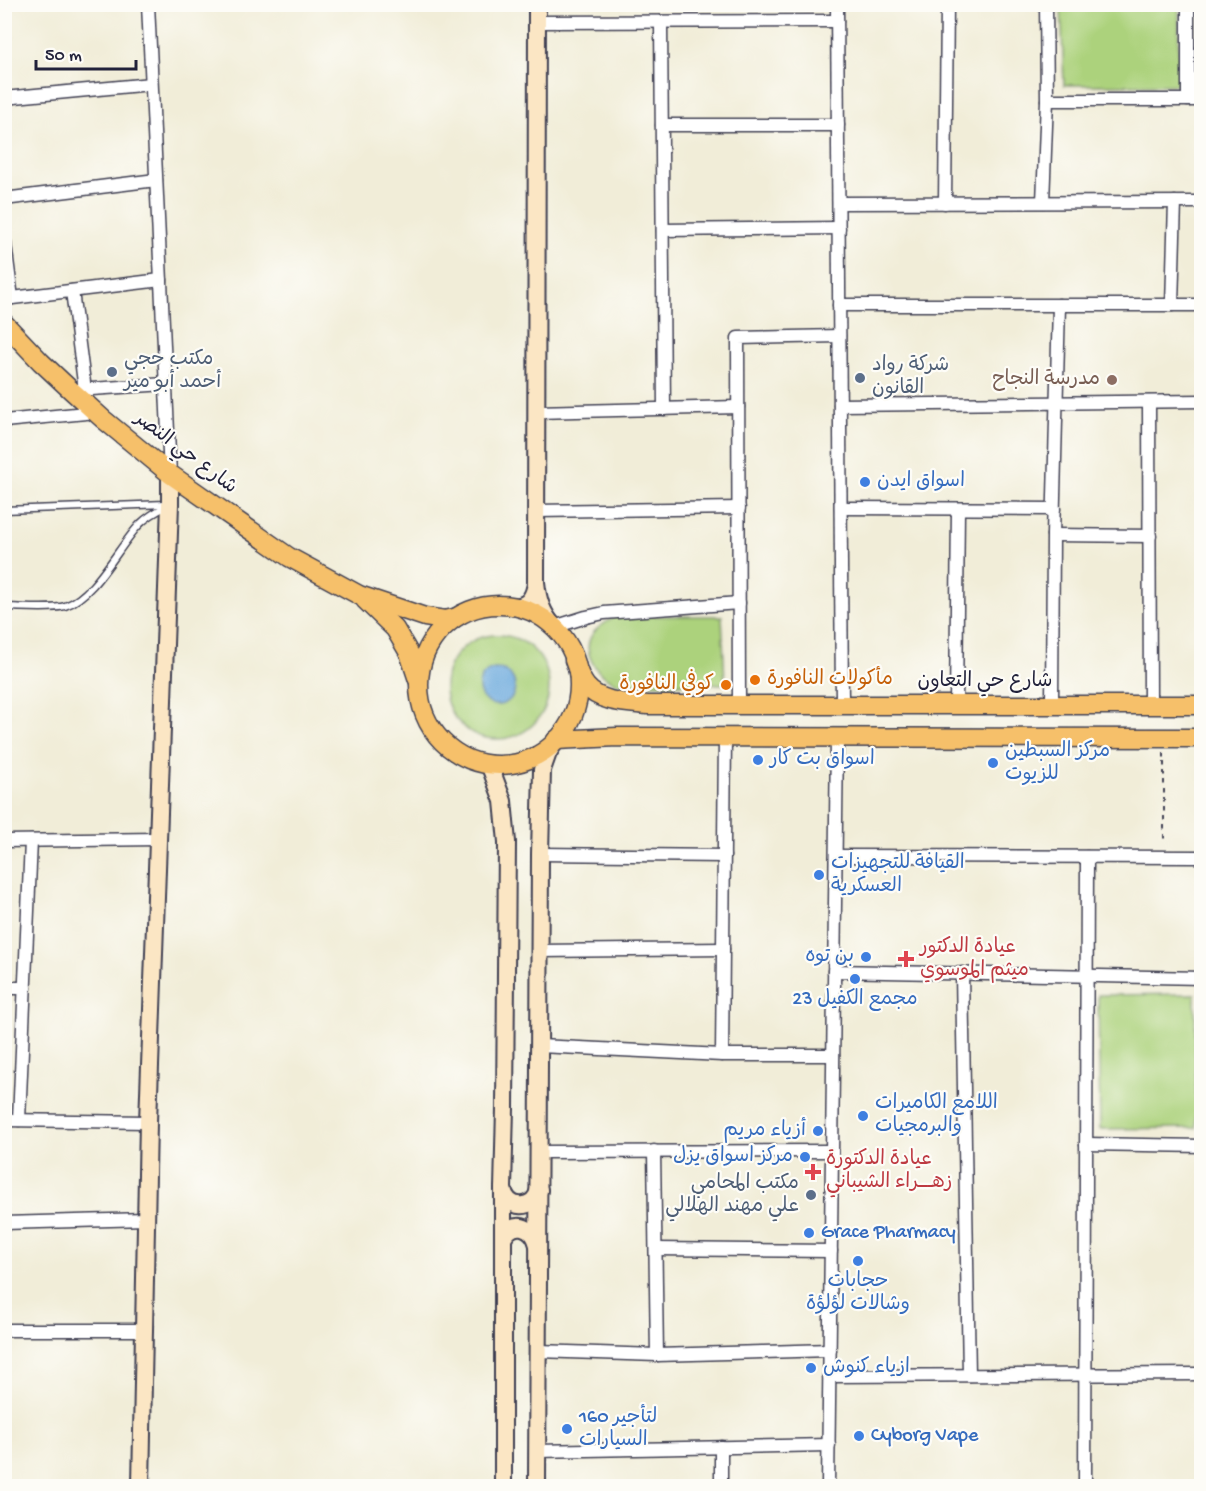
<svg xmlns="http://www.w3.org/2000/svg" width="1206" height="1491" viewBox="0 0 1206 1491" font-family="'Gochi Hand','Playpen Sans Arabic',sans-serif">
<rect width="100%" height="100%" fill="#fdfcf7"/>
<filter id="ink" filterUnits="userSpaceOnUse"><feTurbulence type="fractalNoise" baseFrequency=".0167" numOctaves="2"/><feDisplacementMap in="SourceGraphic" scale="12" xChannelSelector="R" yChannelSelector="G"/><feConvolveMatrix kernelMatrix="1 2 1 2 8 2 1 2 1" color-interpolation-filters="sRGB"/></filter>
<filter id="wash" filterUnits="userSpaceOnUse"><feTurbulence type="fractalNoise" baseFrequency=".008" numOctaves="4" result="noise"/><feDisplacementMap in="SourceGraphic" scale="24" xChannelSelector="R" yChannelSelector="G"/><feGaussianBlur stdDeviation="1.35" result="paint"/><feColorMatrix in="noise" values="0 0 0 0 0 0 0 0 0 0 0 0 0 0 0 0 0 1.4 0 .05"/><feComposite in="paint" operator="in"/></filter>
<g filter="url(#wash)">
<rect width="100%" height="100%" fill="#f1edd8"/>
<g fill="#acd27b" stroke="#677a5b" stroke-width="1.5">
<path d="M1061,5H1179L1178,85H1064Z"/>
<path d="M616,616H722L725,684C700,684 675,684 650,684C640,684 627,686 617,683C604,678 593,669 589,654C584,634 601,625 616,616Z"/>
<circle cx="497" cy="687" r="52"/>
<path d="M1195,994L1196,1128L1100,1129L1098,995Z"/>
</g>
<circle fill="#6ba9dd" stroke="#46668c" stroke-width="1.5" cx="497" cy="687" r="18"/>
</g>
<g filter="url(#ink)">
<g fill="none" stroke-linecap="round" stroke-linejoin="round">
<defs>
<g id="lane">
<path d="M4,510L166,504"/>
<path d="M4,607C19,607 53,610 65,606C95,596 118,547 140,524C148,516 157,511 167,506"/>
</g>
<g id="street">
<path d="M148,4L170,474"/>
<path d="M837,4L842,705"/>
<path d="M1188,4V100"/>
<path d="M537,22L837,21"/>
<path d="M661,22L664,409"/>
<path d="M4,98L151,84"/>
<path d="M1047,100H1202"/>
<path d="M662,125H838"/>
<path d="M4,199L156,180"/>
<path d="M1043,202L1047,100L1046,4"/>
<path d="M839,203L1202,202"/>
<path d="M945,203L947,4"/>
<path d="M663,230L839,228"/>
<path d="M4,236L12,298"/>
<path d="M72,291L85,390"/>
<path d="M4,299L161,280"/>
<path d="M839,305H1202"/>
<path d="M1172,305L1175,202"/>
<path d="M77,390L165,384"/>
<path d="M1149,402L1150,705"/>
<path d="M840,405L1202,401"/>
<path d="M536,412L738,407"/>
<path d="M4,421L96,412"/>
<path d="M841,508L1054,509"/>
<path d="M536,511L739,508"/>
<path d="M1053,535L1150,536"/>
<path d="M554,627L586,617L604,613L739,603"/>
<path d="M739,705L738,338L839,336"/>
<path d="M956,705L958,509"/>
<path d="M1052,705L1053,535L1059,305"/>
<path d="M4,841L158,839"/>
<path d="M540,854L724,856"/>
<path d="M836,856L1202,857"/>
<path d="M540,951L723,949"/>
<path d="M834,971L1202,978"/>
<path d="M962,973L969,1375"/>
<path d="M4,988H25"/>
<path d="M539,1046L722,1055H833"/>
<path d="M722,1055L725,737"/>
<path d="M4,1120L148,1122"/>
<path d="M19,1120L31,841"/>
<path d="M1086,1144L1202,1146"/>
<path d="M654,1151L657,1355"/>
<path d="M539,1152L832,1151"/>
<path d="M4,1223L146,1219"/>
<path d="M656,1249L831,1251"/>
<path d="M4,1330H144"/>
<path d="M538,1351L657,1355L830,1350"/>
<path d="M829,1376L1202,1374"/>
<path d="M721,1447V1486"/>
<path d="M537,1451L829,1445"/>
<path d="M828,1486L837,737"/>
<path d="M1085,1486L1087,857"/>
</g>
<g id="secondary">
<path d="M537,4L536,582C538,601 542,613 554,627"/>
<path d="M515,607C529,605 534,597 536,583"/>
<path d="M489,764L503,801L507,842L505,1108L503,1189V1486"/>
<path d="M503,1189C508,1210 533,1211 539,1190"/>
<path d="M503,1239C512,1219 533,1225 538,1245"/>
<path d="M141,1486L148,1122L170,504V474"/>
<path d="M537,1486L540,854L542,770L548,753L556,740"/>
</g>
<g id="primary">
<path d="M4,323L41,362L72,391L103,419L170,474L289,557L359,595L425,617L445,620L454,618"/>
<path d="M365,600L395,629L409,653L418,680"/>
<circle cx="499" cy="685" r="80"/>
<path d="M574,660C577,669 580,678 586,686C600,703 628,703 648,705H1202"/>
<path d="M556,740L617,737L1202,738"/>
</g>
</defs>
<use href="#lane" stroke="#414053" stroke-width="9"/>
<use href="#street" stroke="#414053" stroke-width="15"/>
<use href="#secondary" stroke="#414053" stroke-width="20"/>
<use href="#primary" stroke="#414053" stroke-width="21"/>
<path stroke="#414053" stroke-width="2" stroke-dasharray="4.5 4.5" stroke-linecap="butt" d="M1164,753V843"/>
<use href="#lane" stroke="#fff" stroke-width="6"/>
<use href="#street" stroke="#fff" stroke-width="12"/>
<use href="#secondary" stroke="#fbe6c4" stroke-width="16"/>
<use href="#primary" stroke="#f6c06b" stroke-width="18"/>
</g>
</g>
<g fill="#5c6f8a" stroke="#fdfcf7" stroke-width="2">
<circle cx="112" cy="372" r="6"/>
<circle cx="860" cy="378" r="6"/>
<circle cx="811" cy="1195" r="6"/>
</g>
<circle fill="#8d6e63" stroke="#fdfcf7" stroke-width="2" cx="1112" cy="380" r="6"/>
<g fill="#3f7fe0" stroke="#fdfcf7" stroke-width="2">
<circle cx="865" cy="482" r="6"/>
<circle cx="758" cy="760" r="6"/>
<circle cx="993" cy="763" r="6"/>
<circle cx="819" cy="875" r="6"/>
<circle cx="866" cy="957" r="6"/>
<circle cx="855" cy="979" r="6"/>
<circle cx="863" cy="1116" r="6"/>
<circle cx="818" cy="1131" r="6"/>
<circle cx="805" cy="1157" r="6"/>
<circle cx="809" cy="1233" r="6"/>
<circle cx="858" cy="1261" r="6"/>
<circle cx="811" cy="1368" r="6"/>
<circle cx="567" cy="1429" r="6"/>
<circle cx="859" cy="1436" r="6"/>
</g>
<g fill="#e8710a" stroke="#fdfcf7" stroke-width="2">
<circle cx="755" cy="680" r="6"/>
<circle cx="726" cy="685" r="6"/>
</g>
<g fill="#e0444e" stroke="#fdfcf7" stroke-width="2">
<path d="M903 950h6v6h6v6h-6v6h-6v-6h-6v-6h6z"/>
<path d="M810 1163h6v6h6v6h-6v6h-6v-6h-6v-6h6z"/>
</g>
<g text-anchor="middle" dominant-baseline="central" stroke-width="4.5" stroke-linejoin="round" paint-order="stroke">
<g font-size="20" fill="#4e5e75" stroke="#fdfcf7" text-anchor="start">
<text x="124" y="360">مكتب حجي<tspan x="124" dy="23">أحمد أبو مير</tspan></text>
<text x="872" y="366">شركة رواد<tspan x="872" dy="23">القانون</tspan></text>
<text x="799" y="1184" text-anchor="end">مكتب المحامي<tspan x="799" dy="23">علي مهند الهلالي</tspan></text>
</g>
<g font-size="20" fill="#785e54" stroke="#fdfcf7" text-anchor="end">
<text x="1100" y="380">مدرسة النجاح</text>
</g>
<g font-size="20" fill="#22223b" stroke="#fdfcf7">
<text transform="translate(185 454) rotate(37)">شارع حي النصر</text>
<text x="985" y="682">شارع حي التعاون</text>
</g>
<g font-size="20" fill="#366cbe" stroke="#fdfcf7" text-anchor="start">
<text x="877" y="482">اسواق ايدن</text>
<text x="1005" y="752">مركز السبطين<tspan x="1005" dy="23">للزيوت</tspan></text>
<text x="770" y="760">اسواق بت كار</text>
<text x="831" y="864">القيافة للتجهيزات<tspan x="831" dy="23">العسكرية</tspan></text>
<text x="854" y="957" text-anchor="end">بن توه</text>
<text x="855" y="1000" text-anchor="middle">مجمع الكفيل 23</text>
<text x="875" y="1104">اللامع الكاميرات<tspan x="875" dy="23">والبرمجيات</tspan></text>
<text x="806" y="1131" text-anchor="end">أزياء مريم</text>
<text x="793" y="1157" text-anchor="end">مركز اسواق يزل</text>
<text x="821" y="1233">Grace Pharmacy</text>
<text x="858" y="1282" text-anchor="middle">حجابات<tspan x="858" dy="23">وشالات لؤلؤة</tspan></text>
<text x="823" y="1368">ازياء كنوش</text>
<text x="579" y="1418">160 لتأجير<tspan x="579" dy="23">السيارات</tspan></text>
<text x="871" y="1436">Cyborg Vape</text>
</g>
<g font-size="20" fill="#c56008" stroke="#fdfcf7" text-anchor="start">
<text x="767" y="680">مأكولات النافورة</text>
<text x="714" y="685" text-anchor="end">كوفي النافورة</text>
</g>
<g font-size="20" fill="#be3a42" stroke="#fdfcf7" text-anchor="start">
<text x="920" y="948">عيادة الدكتور<tspan x="920" dy="23">ميثم الموسوي</tspan></text>
<text x="826" y="1160">عيادة الدكتورة<tspan x="826" dy="23">زهـــراء الشيباني</tspan></text>
</g>
</g>
<rect width="1206" height="1491" fill="none" stroke="#fdfcf7" stroke-width="24"/>
<path d="M36 60v9h100v-9" fill="none" stroke="#22223b" stroke-width="3"/>
<text x="45" y="60" font-size="18" fill="#22223b" stroke="#fdfcf7" stroke-width="4.5" paint-order="stroke">50 m</text>
</svg>
